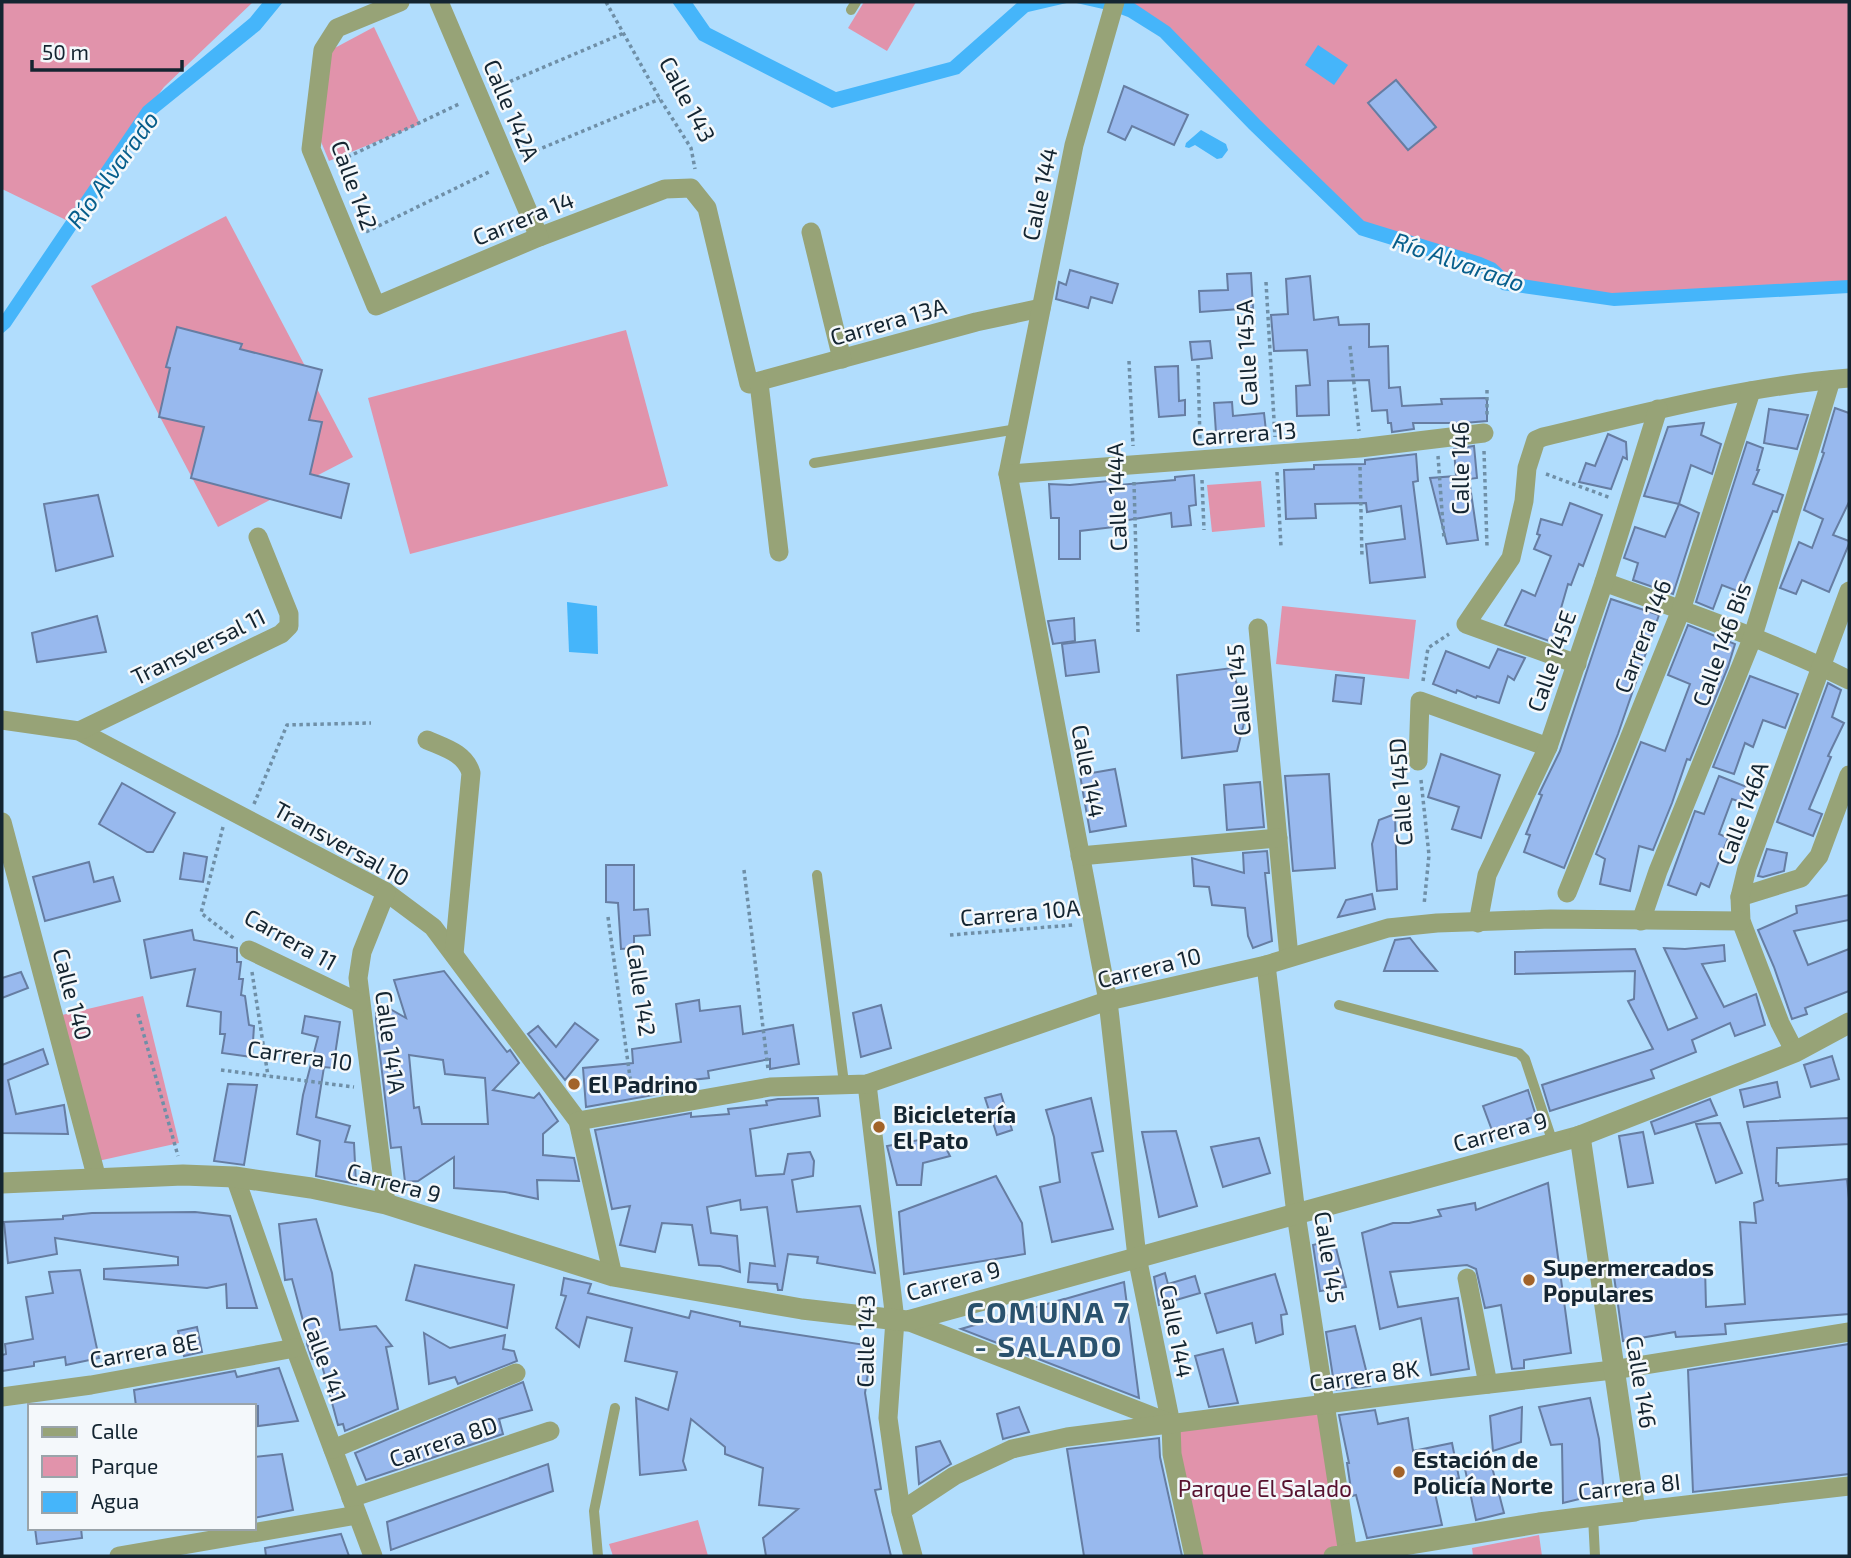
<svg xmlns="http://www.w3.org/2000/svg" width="1851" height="1558" viewBox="0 0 1851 1558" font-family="'Exo 2',sans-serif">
<rect width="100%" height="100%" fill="#b1ddfd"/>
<g fill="#e193ab">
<path d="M2,2H253L164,87L66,220L2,189Z"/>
<path d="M864,2H916L887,51L848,28Z"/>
<path d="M1115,2H1849V287L1613,300L1508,283L1491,269L1361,228L1164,31Z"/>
<path d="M374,27L420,124L329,161L317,132L331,50Z"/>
<path d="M226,216L353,457L218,527L91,286Z"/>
<path d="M626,330L668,486L410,554L368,398Z"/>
<path d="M1261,481L1265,527L1212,532L1207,485Z"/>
<path d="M1282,606L1416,620L1409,679L1276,664Z"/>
<path d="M143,996L179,1143L98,1161L62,1015Z"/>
<path d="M1323,1412L1346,1556H1190L1166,1430Z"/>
<path d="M698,1520L708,1556H613L609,1544Z"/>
<path d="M1539,1535L1542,1556H1473L1472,1548Z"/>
</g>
<g fill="#45b5fa">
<path d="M263,2H283L260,30L151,118L10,327L2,334V315L143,107L250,18Z"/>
<path d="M672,2H692L710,28L836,92L950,62L1018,2H1071L1028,12L959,74L832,108L699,40Z"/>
<path d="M1072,2L1134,3L1170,27L1260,120L1364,221L1481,257L1495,263L1510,277L1612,293L1849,280V293L1614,306L1502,290L1486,275L1476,271L1359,235L1249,129L1160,37L1128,17L1112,11Z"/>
<path d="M1318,45L1348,65L1334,85L1305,65Z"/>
<path d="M1201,130L1226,144L1228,150L1222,158L1217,159L1195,145L1189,148L1185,147L1186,143Z"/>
<path d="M567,602L597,606L598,654L569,652Z"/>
</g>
<g fill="#98b9ee" stroke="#667da2" stroke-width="2" fill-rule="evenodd">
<path d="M1396,80L1436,127L1408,150L1368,103Z"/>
<path d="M1124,86L1188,115L1174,145L1132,126L1125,140L1108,132Z"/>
<path d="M1070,270L1118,284L1112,303L1091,297L1088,308L1056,299L1059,282L1066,285Z"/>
<path d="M1251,273L1253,308L1200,312L1199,291L1228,290L1227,274Z"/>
<path d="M1310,276L1314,320L1338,317L1339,325L1369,324V347L1388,346L1389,388L1400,387L1402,406L1442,404L1441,399L1487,398V421L1452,424V423H1413L1414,429L1392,432L1391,423H1388L1387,410L1372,411L1369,380L1328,381L1329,415L1297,416L1296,386L1310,385L1307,350L1274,351L1271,315L1288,314L1286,279Z"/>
<path d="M177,327L242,344L240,349L322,370L309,420L322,422L310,474L349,484L341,518L191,478L204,427L159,417L170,368L166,367Z"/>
<path d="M1210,341L1212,358L1192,360L1190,342Z"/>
<path d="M1178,366L1179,401L1185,400V415L1159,417L1155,367Z"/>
<path d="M1232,402L1233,416L1264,413L1266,431L1248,433L1247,430L1216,433L1214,403Z"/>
<path d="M1835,408L1849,413V502L1833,535L1849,541V544L1829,592L1802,580L1796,594L1780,588L1799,542L1812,548L1823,519L1804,510L1824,453L1822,452Z"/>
<path d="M1769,409L1808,415L1797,449L1764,443Z"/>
<path d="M1704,423L1701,435L1721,444L1712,474L1691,465L1679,504L1644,496L1668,427Z"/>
<path d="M1608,434L1626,442L1627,459L1623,457L1611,489L1579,482L1586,463L1595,466Z"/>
<path d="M1747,442L1763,448L1757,470H1759L1753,484L1783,495L1777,512L1773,511L1740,592L1722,585L1713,609L1696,602Z"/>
<path d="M1474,446L1477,478L1469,479L1478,540L1447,544L1430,478L1456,476L1454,449Z"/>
<path d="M1416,454L1418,481L1413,482L1425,577L1370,583L1366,544L1405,539L1401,506L1367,512L1366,503L1315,504L1316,518L1286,519L1284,470L1314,469V465L1365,464V460Z"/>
<path d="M1194,475L1196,505L1189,506L1191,525L1172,527L1171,513L1122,521L1123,526L1080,531V559H1059V518H1051L1049,484L1070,485L1118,480L1119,485L1175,480V477Z"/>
<path d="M98,495L113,556L56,571L44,504Z"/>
<path d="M1570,503L1602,515L1583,566L1579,564L1571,585L1568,584L1555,629L1563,631L1560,645L1505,625L1522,590L1535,596L1551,556L1534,549L1540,535L1537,534L1541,519L1562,525Z"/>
<path d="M1679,504L1699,513L1673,594L1633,580L1638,563L1624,558L1635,527L1665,537Z"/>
<path d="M1611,599L1659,615L1618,734L1564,868L1524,852L1530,835L1526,834L1542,795L1539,794L1560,751Z"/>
<path d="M97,616L106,652L37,662L32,633Z"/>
<path d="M1074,618L1075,641L1053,644L1048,621Z"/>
<path d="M1688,625L1735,644L1728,667L1690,760L1687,759L1672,803L1653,850L1639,846L1630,891L1600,884L1605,859L1596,854L1641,742L1665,751L1690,684L1668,675Z"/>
<path d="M1095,640L1099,672L1066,676L1062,644Z"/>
<path d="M1498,649L1525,658L1514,680L1508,676L1499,703L1477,696L1476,698L1457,690L1456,693L1433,684L1446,651L1489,668Z"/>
<path d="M1232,668L1246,715L1237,751L1182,758L1177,675Z"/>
<path d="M1336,675L1364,678L1361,704L1333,701Z"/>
<path d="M1750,676L1798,694L1785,728L1763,720L1753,747L1745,743L1734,774L1713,767Z"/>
<path d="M1828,683L1841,690L1832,717L1844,723L1828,756L1831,757L1809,809L1822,814L1813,836L1777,822Z"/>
<path d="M1441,754L1500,775L1481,838L1452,829L1459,807L1428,797Z"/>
<path d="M1115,769L1126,826L1090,832L1080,775Z"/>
<path d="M1329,774L1335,868L1293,871L1285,776Z"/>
<path d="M1719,776L1747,787L1741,802L1732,799L1719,834L1728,838L1709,887L1701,883L1696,895L1668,885L1695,811L1704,814Z"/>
<path d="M1260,782L1264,827L1227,830L1224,785Z"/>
<path d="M122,783L175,813L153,852H147L99,824Z"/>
<path d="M1395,814L1397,889L1377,891L1372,844L1379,820Z"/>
<path d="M1767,849L1787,853L1784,871L1763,877L1758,876Z"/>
<path d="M1267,851L1269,873H1265L1272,941L1253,948L1248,936L1245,908L1212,905L1209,887L1194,886L1192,858L1244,873L1243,853Z"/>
<path d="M184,853L207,857L203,882L180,879Z"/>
<path d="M89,862L94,882L113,877L120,901L45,921L33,877Z"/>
<path d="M606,865H634V910L648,909L650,935L634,936V948L621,949L618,903L606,902Z"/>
<path d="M1372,894L1375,909L1338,917L1346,900Z"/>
<path d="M1849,895V920L1794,931L1808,965L1849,949V991L1805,1008L1807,1014L1792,1019L1774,967L1758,930L1797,913L1796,906Z"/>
<path d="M192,930L194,940L237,948V962H241L239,979H243L241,995L245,996L249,1025L254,1026L252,1057L222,1053L225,1034H220L221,1012L187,1006L195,969L151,978L144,940Z"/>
<path d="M1410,938L1421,952L1437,971H1384L1395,940Z"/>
<path d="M1724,945L1725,961L1702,964L1724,1007L1756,994L1765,1025L1735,1036L1730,1023L1692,1040L1696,1052L1651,1070L1654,1078L1550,1111L1542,1085L1653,1049L1628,1001L1634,999L1635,971L1515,974V952L1635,949L1668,1030L1697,1018L1664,948L1685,949Z"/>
<path d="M444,971L507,1052L510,1050L519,1063L493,1090L534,1098L539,1093L558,1121L543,1134V1155L574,1158L579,1181L537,1180L538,1199L505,1192L454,1188V1157L418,1181L405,1182L401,1147L391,1148L376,1021V1001L406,1018L394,980ZM409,1055L443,1060L445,1074L485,1078L488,1124H422L419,1107L414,1108Z"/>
<path d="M21,972L28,988L2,998V978Z"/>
<path d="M699,1000L700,1011L740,1006L743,1034L793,1025L799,1064L770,1069V1059L708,1071L709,1078L664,1083L665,1093L586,1107L583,1068L633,1063L632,1049L681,1042L676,1004Z"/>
<path d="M881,1005L891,1048L861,1057L853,1013Z"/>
<path d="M305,1016L340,1022L333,1068L324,1067L316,1117L350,1126L345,1142L354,1143L356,1184L316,1176L320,1141L297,1134L303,1095L318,1037L302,1033Z"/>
<path d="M575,1023L598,1040L565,1080L528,1034L538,1026L556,1047Z"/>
<path d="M43,1049L48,1064L8,1080L16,1114L64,1105L68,1134L2,1133V1065Z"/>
<path d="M1832,1056L1839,1079L1811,1087L1804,1065Z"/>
<path d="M1777,1082L1780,1097L1744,1107L1740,1090Z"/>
<path d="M228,1084L257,1085L244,1165L214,1161Z"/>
<path d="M1528,1090L1536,1116L1527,1119L1528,1121L1493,1133L1483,1106Z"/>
<path d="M1001,1094L1012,1130L997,1135L985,1098Z"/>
<path d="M818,1098L820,1116L750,1129L756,1176L784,1174L788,1154L810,1152L814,1161L813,1176L792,1180L797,1212L860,1206L875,1273L817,1263L818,1257L788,1254L782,1290H778L777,1284L748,1282L750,1263L775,1266L767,1207L741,1210L740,1200L707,1207L711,1233L737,1236L740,1272L720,1266L699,1265L692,1225L662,1223L655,1252L620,1245L630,1206L612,1209L595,1130L691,1113V1117L729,1114L728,1109L767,1105L766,1101L778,1099Z"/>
<path d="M1091,1098L1103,1151L1092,1153L1113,1229L1052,1242L1040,1187L1060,1182L1054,1137L1046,1110Z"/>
<path d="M1710,1099L1717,1115L1655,1134L1651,1122Z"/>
<path d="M1849,1118V1144L1777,1148L1776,1183H1778L1779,1186L1847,1179L1849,1199V1314L1725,1324L1726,1334L1676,1337L1675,1332L1623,1341L1614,1276L1653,1269L1654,1272L1705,1266L1706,1307L1745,1304L1740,1222L1756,1223L1754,1203L1763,1200L1747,1122Z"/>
<path d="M1720,1123L1742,1173L1716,1183L1696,1124Z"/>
<path d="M1176,1131L1197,1206L1159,1217L1142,1132Z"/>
<path d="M1643,1132L1653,1183L1628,1187L1619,1136Z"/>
<path d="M940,1136L950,1156L923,1163L921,1185H897L887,1146Z"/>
<path d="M1259,1138L1270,1173L1223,1187L1211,1147Z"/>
<path d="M996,1176L1022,1223L1025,1254L904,1274L899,1212Z"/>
<path d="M1548,1183L1571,1353L1524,1360V1368L1512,1369L1501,1305L1485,1308L1476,1269L1467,1265L1390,1272L1398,1307L1458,1298L1469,1369L1431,1375L1421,1318L1380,1329L1362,1233L1393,1223H1409L1441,1216L1438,1210L1475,1203L1476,1210Z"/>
<path d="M195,1212L230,1216L257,1308H227L226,1284L207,1288L104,1279V1269L178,1265V1257L55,1238L57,1254L8,1263L4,1222L63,1219V1216L92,1213Z"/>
<path d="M316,1219L332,1273L340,1330L376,1326L392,1346L386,1347L398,1409L345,1431L343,1424L338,1425L320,1358L312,1359L307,1344V1336L292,1279L285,1280L279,1224Z"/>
<path d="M1334,1240L1346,1287L1320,1291L1313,1245Z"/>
<path d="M415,1265L514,1285L507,1328L406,1300Z"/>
<path d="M80,1270L99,1358L66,1365L65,1357L34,1362V1366L2,1371V1355L6,1354L5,1344L33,1339L26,1297L53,1293L49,1272Z"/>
<path d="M1165,1273L1168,1284L1195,1276L1200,1293L1159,1305L1154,1277Z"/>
<path d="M1275,1274L1287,1314L1281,1315L1283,1334L1256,1343L1252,1323L1217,1333L1205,1294Z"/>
<path d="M564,1278L591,1284L588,1293L689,1318L691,1311L740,1322V1326L872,1346L865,1393L881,1489L875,1490L891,1556H766L763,1538L798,1509L759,1505L763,1468L725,1454V1447L691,1419L683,1461L686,1470L640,1475L636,1398L668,1410L677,1372L625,1361L632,1328L587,1317L579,1347L556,1328L566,1296L561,1295Z"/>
<path d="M1124,1282L1139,1398L961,1329L1064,1299L1066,1303L1065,1299Z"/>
<path d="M1355,1326L1370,1386L1335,1390L1326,1332Z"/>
<path d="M197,1327L202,1352L184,1356L178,1331Z"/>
<path d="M424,1333L450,1348L505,1335L503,1349L514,1351L517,1361L458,1384L455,1377L429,1384Z"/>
<path d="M1849,1344V1474L1693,1492L1688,1370Z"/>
<path d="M1223,1349L1238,1403L1209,1407L1195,1356Z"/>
<path d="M279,1368L298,1421L258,1426V1406H136L134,1390L235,1371L237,1377Z"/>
<path d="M523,1382L532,1410L499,1419L503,1434L366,1480L355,1453Z"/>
<path d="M1590,1398L1599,1439L1604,1493L1563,1503L1562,1444L1551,1445L1539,1407Z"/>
<path d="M1019,1407L1029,1432L1003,1439L997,1414Z"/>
<path d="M1522,1407L1521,1442L1493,1451L1490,1416Z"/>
<path d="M1375,1410L1378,1424L1408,1418L1413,1451L1452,1443L1459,1478L1433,1484L1442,1525L1367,1538L1356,1495L1352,1496L1347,1463H1349L1339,1415Z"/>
<path d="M1159,1438L1160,1457L1182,1556H1084L1067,1449Z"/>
<path d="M940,1441L951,1464L919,1484L916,1447Z"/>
<path d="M282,1454L293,1510L254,1518V1457Z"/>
<path d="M548,1464L553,1491L391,1550L387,1522Z"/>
<path d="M1492,1467L1504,1513L1476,1520L1465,1469Z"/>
<path d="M35,1528H81L82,1538L37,1544Z"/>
<path d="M341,1534L349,1556H266L265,1548Z"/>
</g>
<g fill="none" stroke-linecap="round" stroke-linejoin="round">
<g stroke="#6f8fa7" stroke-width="3.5" stroke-dasharray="3.5 3.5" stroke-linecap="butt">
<path d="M606,2L660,99L691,148L695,169"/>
<path d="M497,87L624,33"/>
<path d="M523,156L660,99"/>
<path d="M335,163L461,103"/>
<path d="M366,232L491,171"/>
<path d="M1266,282L1275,437"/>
<path d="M1350,346L1359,431"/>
<path d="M1129,361L1133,446"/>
<path d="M1198,365L1200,440"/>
<path d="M1487,390V416"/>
<path d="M1484,451L1487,546"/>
<path d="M1438,456L1444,539"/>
<path d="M1360,467L1362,558"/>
<path d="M1277,472L1281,547"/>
<path d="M1546,474L1611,498"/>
<path d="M1202,480L1204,530"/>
<path d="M1134,482L1138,632"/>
<path d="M1423,681L1428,648L1449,634"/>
<path d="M1421,780L1429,855L1424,905"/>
<path d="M254,804L287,725L371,723"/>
<path d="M223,827L201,913L236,940"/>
<path d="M744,870L768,1069"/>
<path d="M608,917L632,1092"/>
<path d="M950,935L1073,925"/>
<path d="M252,972L268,1076"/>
<path d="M138,1014L178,1156"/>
<path d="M221,1070L354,1087"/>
</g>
<g stroke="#97a377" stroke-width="10">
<path d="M851,10L856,2"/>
<path d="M814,463L1017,429"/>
<path d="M817,875L844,1083"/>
<path d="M1339,1005L1519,1053L1525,1059L1553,1143"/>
<path d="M1593,1516L1595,1556"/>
<path d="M598,1556L594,1511L615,1408"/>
</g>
<g stroke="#97a377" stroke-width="19">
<path d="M400,2L337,28L323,50L311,149L376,306L539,237L665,189L691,188L707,208L749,384L976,322L1041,308"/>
<path d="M439,2L539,237"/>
<path d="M1115,2L1074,145L1008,474L1108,1001L1137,1257L1171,1424L1172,1454L1194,1556"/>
<path d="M811,232L842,359"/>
<path d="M759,383L779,552"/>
<path d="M1008,474L1360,448L1484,433"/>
<path d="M1604,582C1687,612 1771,641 1849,680"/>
<path d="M1258,628L1289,957"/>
<path d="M1577,664L1466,624L1511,558L1524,501L1527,468L1536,440L1543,437C1644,413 1746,386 1849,378"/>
<path d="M2,720L79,731L386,892L433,927L578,1121L613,1276"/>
<path d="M79,731L281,634L289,626V614L258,537"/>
<path d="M427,740C445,748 465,753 471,773L454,954"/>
<path d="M1418,761L1420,701L1548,747"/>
<path d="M2,822L97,1179"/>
<path d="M1080,856L1278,838"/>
<path d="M386,892L362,952L358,978L386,1204"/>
<path d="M1567,893L1681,610L1751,391"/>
<path d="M1740,897L1801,878L1819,856L1849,775"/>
<path d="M1641,921L1658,871L1752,639L1831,380"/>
<path d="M1478,923L1487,875L1548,747L1604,582L1658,409"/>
<path d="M249,950L360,1003"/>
<path d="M1266,965L1296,1214L1348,1554L1333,1556"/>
<path d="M1795,1052L1780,1023L1741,921L1740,897L1747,868L1849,591"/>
<path d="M867,1084L895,1320L888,1418L901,1511L913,1556"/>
<path d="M578,1121L770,1087L867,1084L1104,1002L1266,965L1388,928L1437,923L1551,919L1741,921"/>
<path d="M235,1177L295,1348L373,1556"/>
<path d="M1467,1278L1488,1384"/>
<path d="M907,1321L1170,1423"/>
<path d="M2,1397L91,1385L295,1348"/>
<path d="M333,1449L516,1373"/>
<path d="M351,1498L550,1431"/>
<path d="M901,1511L954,1476L1012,1449L1067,1437L1436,1390L1613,1370L1849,1332"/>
<path d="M1635,1511L1849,1486"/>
<path d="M119,1556L357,1515"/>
</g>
<g stroke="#97a377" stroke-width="21">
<path d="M2,1183L183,1175L235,1177L311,1188L386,1204L613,1276L802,1309L907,1321L1580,1136L1795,1052L1849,1023"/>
<path d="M1348,1556V1554L1539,1523L1635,1511L1580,1136"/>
</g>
</g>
<g fill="#a26329" stroke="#f4f8fb" stroke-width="2.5">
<circle cx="574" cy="1084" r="7"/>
<circle cx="879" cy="1127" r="7"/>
<circle cx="1529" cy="1280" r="7"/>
<circle cx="1399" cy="1472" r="7"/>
</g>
<g text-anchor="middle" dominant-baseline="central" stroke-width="5" stroke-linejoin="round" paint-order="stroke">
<g font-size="23" fill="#142531" stroke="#f4f8fb">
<text transform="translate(688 99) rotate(62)">Calle 143</text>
<text transform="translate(512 110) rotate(67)">Calle 142A</text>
<text transform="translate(355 185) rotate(70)">Calle 142</text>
<text transform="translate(1039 194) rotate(-78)">Calle 144</text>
<text transform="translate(523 218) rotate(-22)">Carrera 14</text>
<text transform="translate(888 321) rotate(-16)">Carrera 13A</text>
<text transform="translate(1246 353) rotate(-93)">Calle 145A</text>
<text transform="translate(1244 433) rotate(-4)">Carrera 13</text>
<text transform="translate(1460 468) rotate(-90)">Calle 146</text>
<text transform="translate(1116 497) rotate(-92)">Calle 144A</text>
<text transform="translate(1642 636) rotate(-69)">Carrera 146</text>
<text transform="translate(1721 644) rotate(-70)">Calle 146 Bis</text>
<text transform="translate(198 646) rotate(-26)">Transversal 11</text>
<text transform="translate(1551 661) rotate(-71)">Calle 145E</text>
<text transform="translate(1238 690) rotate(-95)">Calle 145</text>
<text transform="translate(1089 771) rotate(79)">Calle 144</text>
<text transform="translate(1400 792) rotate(-94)">Calle 145D</text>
<text transform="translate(1742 813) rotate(-70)">Calle 146A</text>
<text transform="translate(342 843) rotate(29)">Transversal 10</text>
<text transform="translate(1020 912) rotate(-5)">Carrera 10A</text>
<text transform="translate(291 939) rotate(29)">Carrera 11</text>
<text transform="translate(1149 967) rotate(-14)">Carrera 10</text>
<text transform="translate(642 990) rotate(82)">Calle 142</text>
<text transform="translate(73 994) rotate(75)">Calle 140</text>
<text transform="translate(391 1042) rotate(82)">Calle 141A</text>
<text transform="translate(300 1055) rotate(8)">Carrera 10</text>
<text transform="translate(1500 1131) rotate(-15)">Carrera 9</text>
<text transform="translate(394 1182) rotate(15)">Carrera 9</text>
<text transform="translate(1330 1257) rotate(81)">Calle 145</text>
<text transform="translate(953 1280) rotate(-15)">Carrera 9</text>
<text transform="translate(1177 1331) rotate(79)">Calle 144</text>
<text transform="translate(865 1341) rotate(-89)">Calle 143</text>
<text transform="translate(144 1350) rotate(-10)">Carrera 8E</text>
<text transform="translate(325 1359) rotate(70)">Calle 141</text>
<text transform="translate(1364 1375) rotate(-8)">Carrera 8K</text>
<text transform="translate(1642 1382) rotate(81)">Calle 146</text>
<text transform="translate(443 1441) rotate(-19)">Carrera 8D</text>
<text transform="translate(1629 1486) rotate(-6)">Carrera 8I</text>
</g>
<g font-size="23" font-weight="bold" fill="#142531" stroke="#f4f8fb" text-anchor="start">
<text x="588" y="1084">El Padrino</text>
<text x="893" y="1114">Bicicletería<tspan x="893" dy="26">El Pato</tspan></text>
<text x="1543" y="1267">Supermercados<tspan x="1543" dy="26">Populares</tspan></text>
<text x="1413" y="1459">Estación de<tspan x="1413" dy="26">Policía Norte</tspan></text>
</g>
<g font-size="23" fill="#57122f" stroke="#f4f8fb">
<text x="1265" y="1488">Parque El Salado</text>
</g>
<g font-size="24" font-style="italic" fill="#075e8b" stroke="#f4f8fb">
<text transform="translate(112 169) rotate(-54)">Río Alvarado</text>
<text transform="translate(1459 261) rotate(19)">Río Alvarado</text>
</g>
<g font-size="30" font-weight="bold" letter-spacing="2" fill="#2a526d" stroke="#f4f8fb">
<text x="1049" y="1311">COMUNA 7<tspan x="1049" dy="34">- SALADO</tspan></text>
</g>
</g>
<rect width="1851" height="1558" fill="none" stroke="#142531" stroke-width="7"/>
<rect x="28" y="1404" width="228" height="126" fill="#f4f8fb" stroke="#9aa4aa" stroke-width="2"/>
<rect x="42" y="1427" width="35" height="10" fill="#97a377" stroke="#9aa4aa" stroke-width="2"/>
<text x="91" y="1439" font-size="21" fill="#142531">Calle</text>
<rect x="42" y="1456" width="35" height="21" fill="#e193ab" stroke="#9aa4aa" stroke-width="2"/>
<text x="91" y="1474" font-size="21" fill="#142531">Parque</text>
<rect x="42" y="1492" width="35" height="21" fill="#45b5fa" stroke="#9aa4aa" stroke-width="2"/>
<text x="91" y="1509" font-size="21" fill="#142531">Agua</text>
<path d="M32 60v10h150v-10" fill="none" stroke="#142531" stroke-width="3.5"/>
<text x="42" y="60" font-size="21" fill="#142531" stroke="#f4f8fb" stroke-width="5" paint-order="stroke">50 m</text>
</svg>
